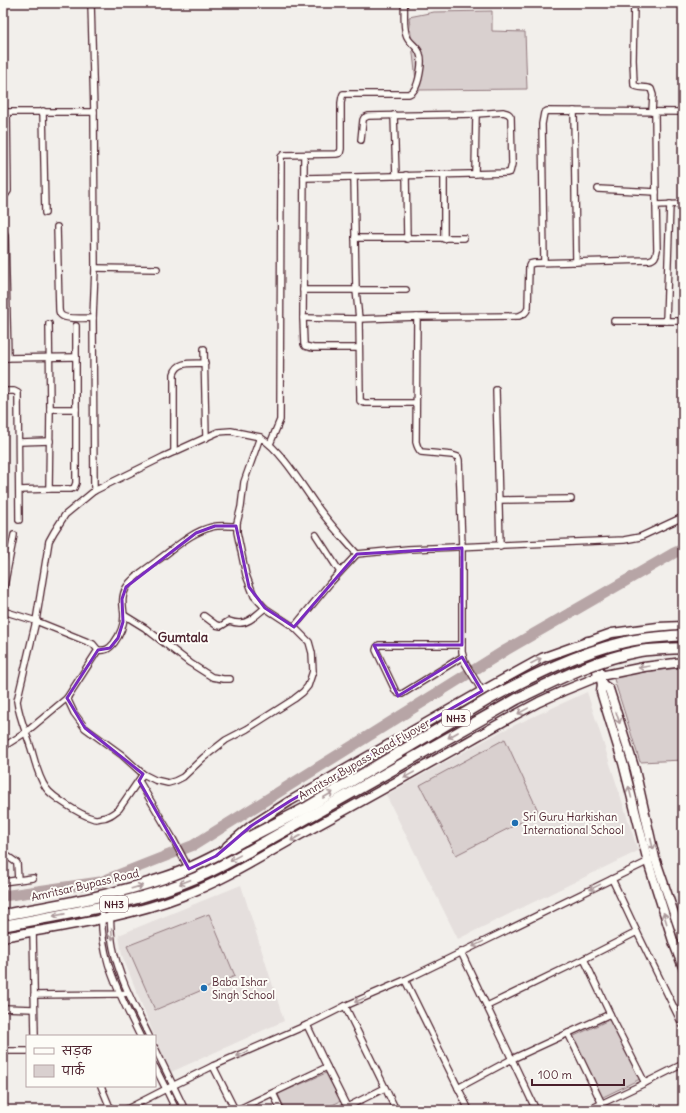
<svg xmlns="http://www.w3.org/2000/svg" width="686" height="1113" viewBox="0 0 686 1113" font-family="Delius,'Playpen Sans Deva',sans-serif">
<rect width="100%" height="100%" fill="#f2efeb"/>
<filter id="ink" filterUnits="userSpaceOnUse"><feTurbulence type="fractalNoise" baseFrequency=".025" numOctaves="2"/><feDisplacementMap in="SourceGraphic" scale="8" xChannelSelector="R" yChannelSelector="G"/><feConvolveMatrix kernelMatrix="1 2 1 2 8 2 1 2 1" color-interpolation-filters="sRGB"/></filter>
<g filter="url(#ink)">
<g fill="#e5dfdd">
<path d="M587,692L638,851L458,939L386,795L502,731Z"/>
<path d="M241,885L284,1021L169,1073L122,955L119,935Z"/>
</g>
<g fill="#d9d0cf" stroke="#92787d">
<path d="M492,11V31L525,32L527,89L417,90L409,17L434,12Z"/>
<path d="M683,668V760L640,762L613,676L667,669Z"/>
<path d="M505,739L539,813L456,855L420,785Z"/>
<path d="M209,914L235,976L155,1010L127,946Z"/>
<path d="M611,1019L640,1079L601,1098L572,1037Z"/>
<path d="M326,1073L341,1101L321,1110H285L278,1094Z"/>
</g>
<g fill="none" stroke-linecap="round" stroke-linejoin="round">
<path stroke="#b7a5a6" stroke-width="11" d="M3,896L100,882L194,845L506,650L674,553L683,549"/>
<defs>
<g id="street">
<path d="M91,3L94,112L95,268L93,318L94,491"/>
<path d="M634,3L633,60L634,85C638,89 646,86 651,89L653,95L652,112"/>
<path d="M43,111L45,213"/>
<path d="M574,111L576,262"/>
<path d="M3,112H94"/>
<path d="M655,112L656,205"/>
<path d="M394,115L396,176"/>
<path d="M361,140L363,120L364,118L368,116L476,114L503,112C507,113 509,113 511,117L512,164L510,172L507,173L354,177L356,290L359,319L417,317L416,442C417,446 418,449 421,452L452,455L458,457L459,460L462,548V652L465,663L482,691"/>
<path d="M304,158L303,318L304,344L305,346L313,348H359"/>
<path d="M475,174L476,114"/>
<path d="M406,175L407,239"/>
<path d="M444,175V239"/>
<path d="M304,178L354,177"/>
<path d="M598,189L656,192"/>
<path d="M3,195L6,194L8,191L7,112"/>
<path d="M57,227L59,309C59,311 60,314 61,315C66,320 86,318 93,318"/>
<path d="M3,230L5,235L8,358"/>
<path d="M355,238H464"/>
<path d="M544,262L542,124L544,113L547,111L683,112"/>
<path d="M95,268L157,269"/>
<path d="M303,290H406"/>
<path d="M417,317L519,316C524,314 526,313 528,308L529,266L530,264L534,263L649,260C655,259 656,256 657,250L656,205L683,204"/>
<path d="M303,318L359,319L360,397V401L365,403H416"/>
<path d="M614,321H683"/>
<path d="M666,321L670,204"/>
<path d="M49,324L50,409"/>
<path d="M204,349L206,438"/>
<path d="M3,358L76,357"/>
<path d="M496,390L500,546"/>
<path d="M3,391H14L18,393V395L19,520"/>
<path d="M19,442L50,441"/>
<path d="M270,444L280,420L281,157L283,155L336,154L340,153L341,149V103L342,97L343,94H409C412,92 412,93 414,90C419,84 423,61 420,54C418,46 408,43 406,34C403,24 405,13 404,3"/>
<path d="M174,452V374C178,360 193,364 205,363"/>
<path d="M49,489H71L74,488L76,483V326"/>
<path d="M19,490L49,489L50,409H76"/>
<path d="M499,500L571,499"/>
<path d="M316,535L340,572"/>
<path d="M3,592L14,535"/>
<path d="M3,611L36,621L93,644L98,650L67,698L74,713L85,728L122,755L143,774L155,780L168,783L175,781L183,777L203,758L226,740L247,729L294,699L303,692L308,686L313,671L312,653L309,642L294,627L265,608L254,596L246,575L237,532V523L241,507L244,482L260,437C283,452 302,486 319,509C330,524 344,539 357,554L408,549L624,540L640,537L683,517"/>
<path d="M124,615L145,628L190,663L212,677L223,679H230"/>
<path d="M204,616L216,625L221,626L229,621C232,622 236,623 239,623C249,624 258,613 265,608"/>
<path d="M294,627L330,583L357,554"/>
<path d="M462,645H379L377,647L376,650L395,690C396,693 399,694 402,694L462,657"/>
<path d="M98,650C106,651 109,649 114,643C120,635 124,625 124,615C123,606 121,597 126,588C133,576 147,569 158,560C175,548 191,532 212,527C219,525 229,526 236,526"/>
<path d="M3,747L25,733L67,698"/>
<path d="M143,774L119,809C114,813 108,818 101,818C98,819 94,819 92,818C81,815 52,797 46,788C38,777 35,761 31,748C26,732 19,717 17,701L36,621L49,541L54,532L65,515L94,491L163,457L218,432L231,431L260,437"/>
<path d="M139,781L172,837L189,869"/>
<path d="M3,853L17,863L18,880"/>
<path d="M612,879L637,932"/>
<path d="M3,882L33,878"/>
<path d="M103,896C96,952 116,987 140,1036"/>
<path d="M109,903C111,917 110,932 113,947C119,978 135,1007 149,1036"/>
<path d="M33,931L35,1036"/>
<path d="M461,952L536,1110"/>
<path d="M584,959L637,932L683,1026"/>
<path d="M405,980L469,1110"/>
<path d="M34,995L119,994L128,993"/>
<path d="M345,1006L396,1110"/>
<path d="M487,1006L584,959L610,1014L645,1083L588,1110"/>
<path d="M3,1008L34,1009"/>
<path d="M307,1025L327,1067"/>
<path d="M568,1033L602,1104"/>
<path d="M155,1048L185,1110"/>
<path d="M3,1051H27"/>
<path d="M213,1066L235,1110"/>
<path d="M155,1067L166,1089L213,1066L307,1025L345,1006L405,980L651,860"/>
<path d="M645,1083L683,1064"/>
<path d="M101,1086L111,1110"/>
<path d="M458,1088L512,1059L610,1014"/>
<path d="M273,1093L281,1110"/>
<path d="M125,1110L166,1089L176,1110"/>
<path d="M237,1110L327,1067L347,1107L385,1088"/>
</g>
<g id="secondary">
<path d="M600,676L602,684L601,692L623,763L648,862L674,944L683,967"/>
<path d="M602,684L609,689L635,770L655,858L683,940"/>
<path d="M227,846L251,826L290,801L482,691L542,658L612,633L658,627L683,626"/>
<path d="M3,937C63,926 125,918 182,896C223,881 262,856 300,835C372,796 442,756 513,716L539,702L563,691L600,676L644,667L683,662"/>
</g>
<g id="highway">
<path d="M588,642L600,676"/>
<path d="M3,915C57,905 112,896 164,878C192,869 218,855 244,840"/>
<path d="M3,926C69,913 136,904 198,877C215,870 232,860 249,851"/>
</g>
</defs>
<use href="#street" stroke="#4a1f2b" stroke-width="8"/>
<use href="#secondary" stroke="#4a1f2b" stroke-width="11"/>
<use href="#highway" stroke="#4a1f2b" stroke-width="13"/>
<use href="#street" stroke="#fdfcf7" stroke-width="5.5"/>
<use href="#secondary" stroke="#fdfcf7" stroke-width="8"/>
<use href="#highway" stroke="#fdfcf7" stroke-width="10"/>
<defs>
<g id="highway-bridge">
<path d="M244,840L306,808L489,699C532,676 577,653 625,642C644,637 664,637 683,635"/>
<path d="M249,851L517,699C556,680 596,659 640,651C654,649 669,649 683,648"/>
</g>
</defs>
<use href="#highway-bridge" stroke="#4a1f2b" stroke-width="13" stroke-linecap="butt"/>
<use href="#highway-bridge" stroke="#fdfcf7" stroke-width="10"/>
</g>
<defs><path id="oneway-shaft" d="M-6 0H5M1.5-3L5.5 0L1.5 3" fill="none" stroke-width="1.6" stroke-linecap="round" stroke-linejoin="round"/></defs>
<g stroke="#ac999b">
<use href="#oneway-shaft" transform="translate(536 661) rotate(-28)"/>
<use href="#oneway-shaft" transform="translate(644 667) rotate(171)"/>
<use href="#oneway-shaft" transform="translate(523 711) rotate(151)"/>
<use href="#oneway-shaft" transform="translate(618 718) rotate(72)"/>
<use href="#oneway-shaft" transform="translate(453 735) rotate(150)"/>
<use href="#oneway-shaft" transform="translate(409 775) rotate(151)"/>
<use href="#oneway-shaft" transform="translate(630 792) rotate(-104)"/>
<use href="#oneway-shaft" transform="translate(328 795) rotate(-30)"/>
<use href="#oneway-shaft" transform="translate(296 838) rotate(151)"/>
<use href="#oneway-shaft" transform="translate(652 844) rotate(77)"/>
<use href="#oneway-shaft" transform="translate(235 858) rotate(151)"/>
<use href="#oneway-shaft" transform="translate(185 882) rotate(159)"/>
<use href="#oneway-shaft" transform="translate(137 887) rotate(-16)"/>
<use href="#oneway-shaft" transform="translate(595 887) rotate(154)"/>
<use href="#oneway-shaft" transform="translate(59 915) rotate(169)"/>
<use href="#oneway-shaft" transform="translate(665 918) rotate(-107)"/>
<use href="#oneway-shaft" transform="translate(112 934) rotate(85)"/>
<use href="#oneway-shaft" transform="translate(478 944) rotate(154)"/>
<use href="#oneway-shaft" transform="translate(360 1000) rotate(156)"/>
<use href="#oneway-shaft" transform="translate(242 1054) rotate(156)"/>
</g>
</g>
<path fill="none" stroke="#7b2cbf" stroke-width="3" stroke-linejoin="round" d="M215,526H236L249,587L265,608L294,627L357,554L462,548V645H374L398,696L462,657L482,691L290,801L251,826L216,856L189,869L139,781L143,774L85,728L67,698L98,650L110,648L118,638L123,622L122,599L126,587L196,533Z"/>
<g fill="#1f6fb2" stroke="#fdfcf7" stroke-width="1.5">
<circle cx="515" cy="823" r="4"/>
<circle cx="204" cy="988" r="4"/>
</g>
<g text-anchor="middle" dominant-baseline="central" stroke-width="4" stroke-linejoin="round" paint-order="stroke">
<g fill="#fdfcf7" stroke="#806168" stroke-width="1">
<rect x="442" y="710" width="28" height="16" rx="3"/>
<rect x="100" y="896" width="28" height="16" rx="3"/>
</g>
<g font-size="10" font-weight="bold" fill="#4a1f2b">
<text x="456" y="718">NH3</text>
<text x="114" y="904">NH3</text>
</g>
<g font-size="11" fill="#4a1f2b" stroke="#fdfcf7">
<text transform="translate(364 759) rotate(-30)">Amritsar Bypass Road Flyover</text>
<text transform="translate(85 885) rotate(-13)">Amritsar Bypass Road</text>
</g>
<g font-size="11" fill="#4a1f2b" stroke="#fdfcf7" text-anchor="start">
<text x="523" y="817">Sri Guru Harkishan<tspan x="523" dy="13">International School</tspan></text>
<text x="212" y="982">Baba Ishar<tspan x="212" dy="13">Singh School</tspan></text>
</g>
<g font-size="13" font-weight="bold" fill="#4a1f2b" stroke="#fdfcf7">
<text x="183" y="637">Gumtala</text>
</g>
</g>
<rect width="686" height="1113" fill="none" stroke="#fdfcf7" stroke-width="16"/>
<rect x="8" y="8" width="670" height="1097" fill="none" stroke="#4a1f2b" stroke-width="1.5" filter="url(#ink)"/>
<rect x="26" y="1035" width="130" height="52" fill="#fdfcf7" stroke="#b5a4a5"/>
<rect x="34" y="1048" width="20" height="6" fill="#fdfcf7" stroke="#b5a4a5"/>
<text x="62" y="1055" font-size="12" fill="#4a1f2b">सड़क</text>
<rect x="34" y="1065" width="20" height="12" fill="#d9d0cf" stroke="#b5a4a5"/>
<text x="62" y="1075" font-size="12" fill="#4a1f2b">पार्क</text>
<path d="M532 1079v6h92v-6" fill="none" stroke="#4a1f2b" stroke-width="2"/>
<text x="538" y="1079" font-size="12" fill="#4a1f2b" stroke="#fdfcf7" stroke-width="3" paint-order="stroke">100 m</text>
</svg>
